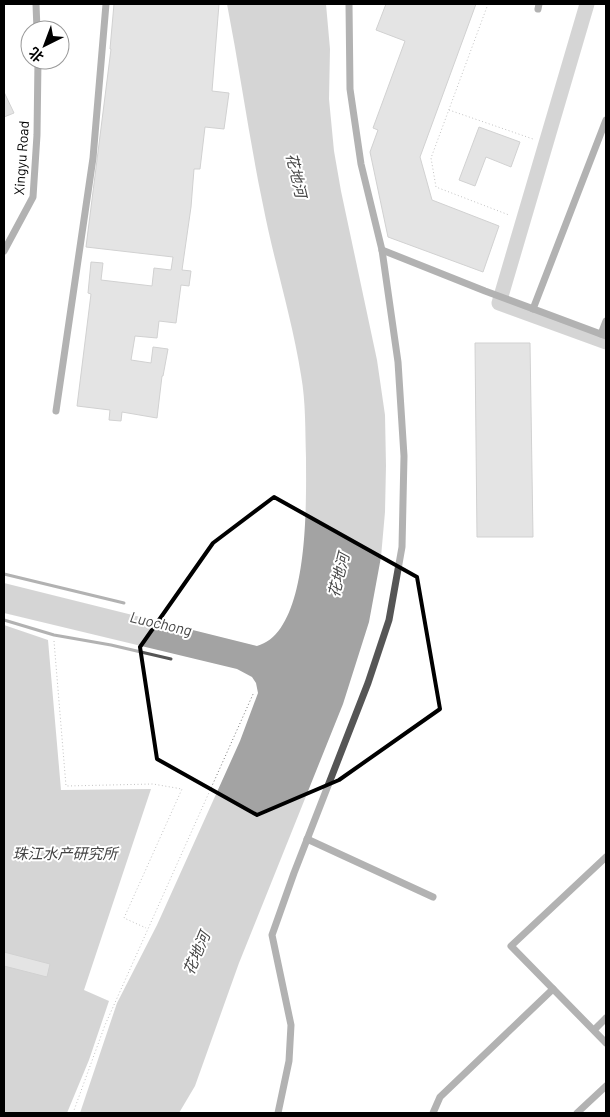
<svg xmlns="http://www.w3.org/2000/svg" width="610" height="1117" viewBox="0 0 610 1117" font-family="Barlow,'Noto Sans SC',sans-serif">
<rect width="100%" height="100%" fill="#fff"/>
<g fill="#a3a3a3">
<path d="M227,4H326L330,49L329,99L334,151L341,191L377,360L385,415L386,466L385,512L381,557L369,622L343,704L239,963L195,1086L179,1113H80L117,1003L157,925L240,741L258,693L256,683L252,677L237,669L4,613V583L257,646C310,632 306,502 306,458C305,431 306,403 301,375C292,318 274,262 263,205C249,138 240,71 227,4Z"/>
<path d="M4,625L48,640L61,790L151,789L84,990L109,1001L89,1060L67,1113H4Z"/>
</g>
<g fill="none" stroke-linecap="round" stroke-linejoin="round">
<path stroke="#a3a3a3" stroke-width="15" d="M587,4L499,303L606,342"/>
</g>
<g fill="#c4c4c4" stroke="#999">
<path d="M114,4H219L212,91L229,93L224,129L205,127L200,169H194L191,207L182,270L191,271L189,286L181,285L176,323L159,321L157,338L135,336L131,360L151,363L153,347L168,349L163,376H162L157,418L122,412L121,421L109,420L110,410L77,406L91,294L88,293L91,262L103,263L101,280L152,286L154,268L171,270L173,257L86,247L111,49H110Z"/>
<path d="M386,4H476L420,157L432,200L499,226L483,272L388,237L370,152L378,130L373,128L405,41L376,30Z"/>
<path d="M4,92L14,113L4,117Z"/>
<path d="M479,127L520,142L511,167L486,157L475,186L459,180Z"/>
<path d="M475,343H530L533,537H477Z"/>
<path d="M4,952L50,964L47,977L4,966Z"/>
</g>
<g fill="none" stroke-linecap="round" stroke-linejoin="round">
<g stroke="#777" stroke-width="1" stroke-dasharray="1 2.5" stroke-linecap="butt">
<path d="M488,4L431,158L436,187L509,215"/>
<path d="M449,110L533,139"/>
<path d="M54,641L66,786L153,784L182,789L124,918L146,928"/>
<path d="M73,1113L105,1025L254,692"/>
</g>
<g stroke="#555" stroke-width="3">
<path d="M4,574L124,603"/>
<path d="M4,620L54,635L111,645L171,659"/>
</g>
<g stroke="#555" stroke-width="7">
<path d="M36,4L37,30"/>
<path d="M538,9L539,4"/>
<path d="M382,250L485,291L606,336"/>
<path d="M4,251L33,197L37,135L38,60"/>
<path d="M533,309L606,120"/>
<path d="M601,334L606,321"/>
<path d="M56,411L93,158L106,4"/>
<path d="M307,839L433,897"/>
<path d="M606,857L511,946L606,1043"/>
<path d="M594,1030L606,1018"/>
<path d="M278,1113L289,1061L291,1025L272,935L294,873L368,683L389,620L402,547L404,456L398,362L382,250L361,164L350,89L349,4"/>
<path d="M433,1113L440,1097L553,989"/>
<path d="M577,1113L606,1086"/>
</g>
</g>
<path d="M0 0H610V1117H0ZM274,497L417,577L440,709L339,780L257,815L157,759L140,647L213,543Z" fill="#fff" fill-opacity=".55" fill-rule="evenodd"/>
<path fill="none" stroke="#000" stroke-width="4" stroke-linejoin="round" d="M274,497L417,577L440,709L339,780L257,815L157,759L140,647L213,543Z"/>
<g text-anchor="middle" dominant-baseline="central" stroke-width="4" stroke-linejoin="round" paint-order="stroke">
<g font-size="14" fill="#000" stroke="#fff">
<text transform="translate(21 158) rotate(-86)">Xingyu Road</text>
</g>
<g font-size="15" font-style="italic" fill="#444" stroke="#fff">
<text transform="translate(297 175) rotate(77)">花地河</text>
<text transform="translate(338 575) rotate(-76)">花地河</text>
<text transform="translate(161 623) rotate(13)">Luochong</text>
<text x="65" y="853">珠江水产研究所</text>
<text transform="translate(196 953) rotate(-67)">花地河</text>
</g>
</g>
<rect width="610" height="1117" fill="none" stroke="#000000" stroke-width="10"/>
<g transform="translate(45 45) rotate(222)"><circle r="24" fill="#ffffff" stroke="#999999"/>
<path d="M0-4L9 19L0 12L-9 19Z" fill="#000000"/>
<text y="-8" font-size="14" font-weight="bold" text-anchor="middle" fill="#000000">北</text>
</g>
</svg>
